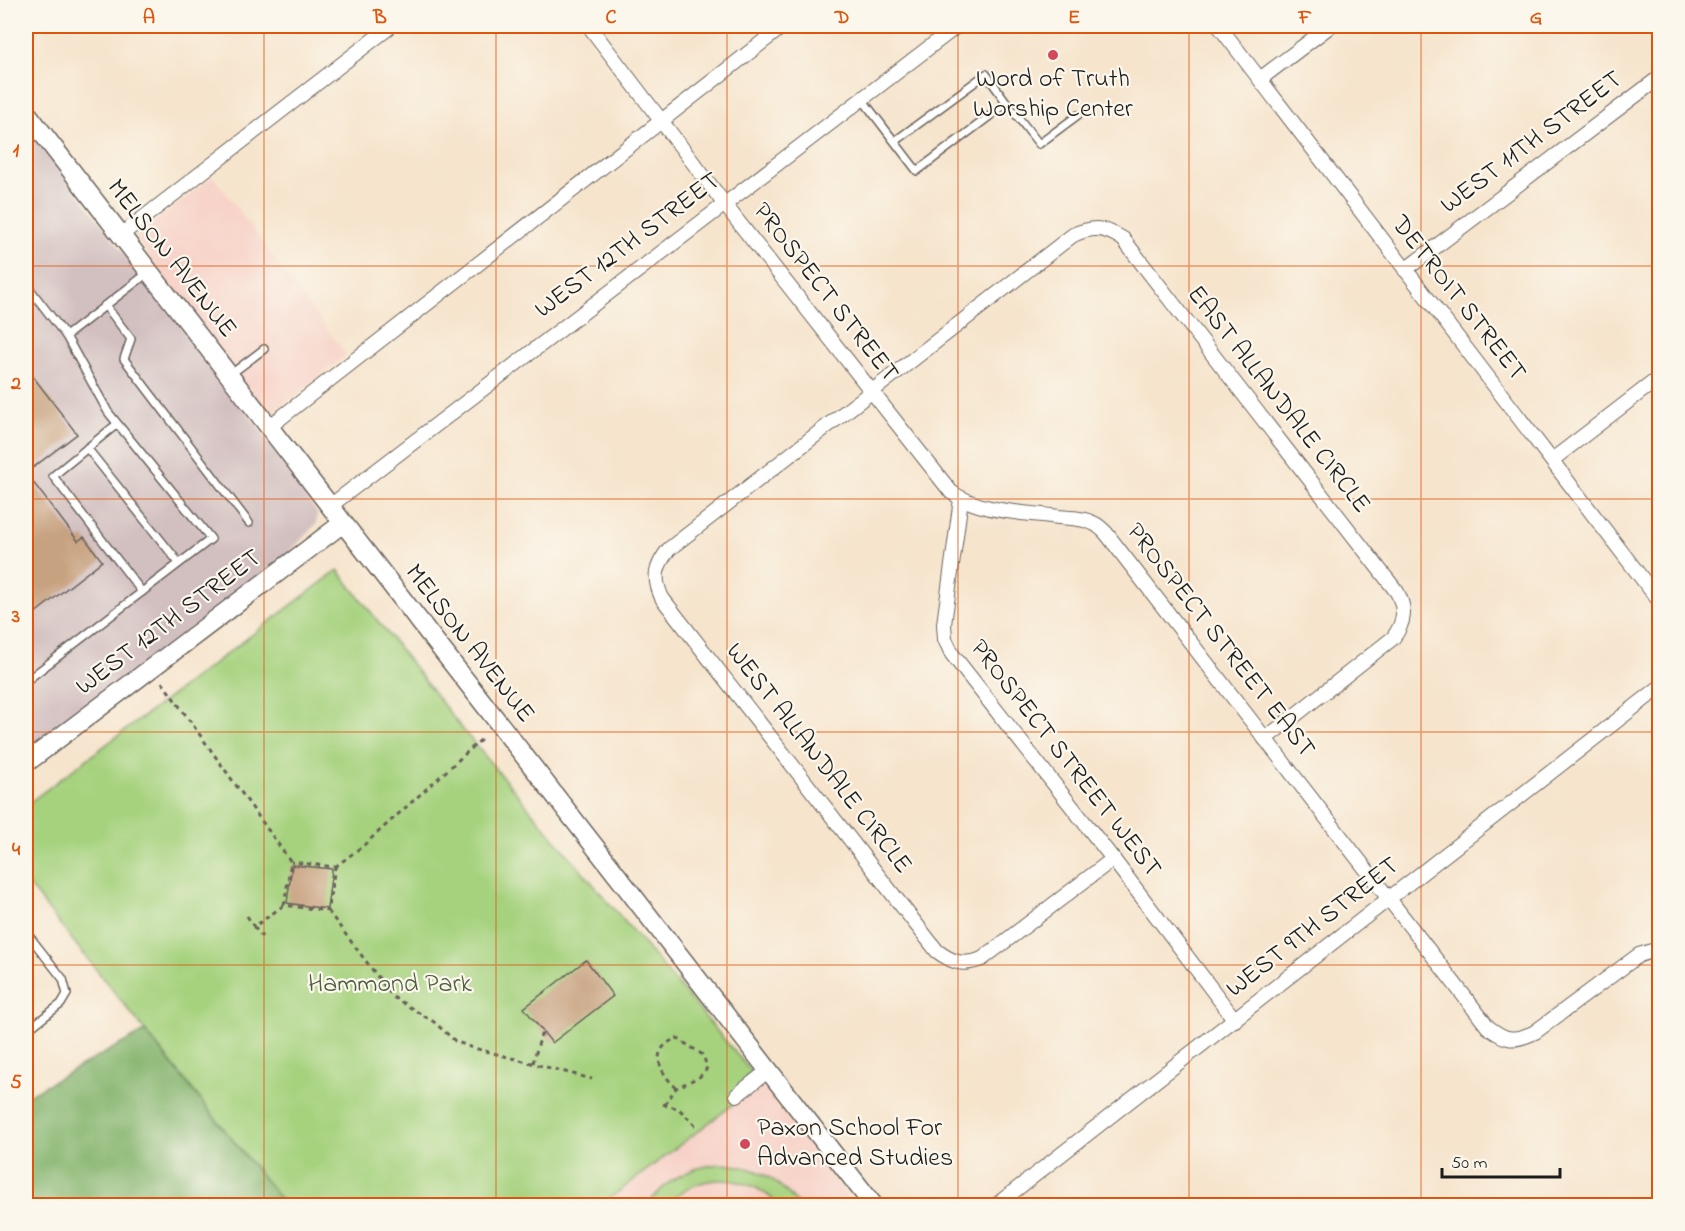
<svg xmlns="http://www.w3.org/2000/svg" width="1685" height="1231" viewBox="0 0 1685 1231" font-family="'Indie Flower',sans-serif">
<rect width="100%" height="100%" fill="#fbf7ec"/>
<filter id="ink" filterUnits="userSpaceOnUse"><feTurbulence type="fractalNoise" baseFrequency=".0167" numOctaves="2"/><feDisplacementMap in="SourceGraphic" scale="12" xChannelSelector="R" yChannelSelector="G"/><feConvolveMatrix kernelMatrix="1 2 1 2 8 2 1 2 1" color-interpolation-filters="sRGB"/></filter>
<filter id="wash" filterUnits="userSpaceOnUse"><feTurbulence type="fractalNoise" baseFrequency=".008" numOctaves="4" result="noise"/><feDisplacementMap in="SourceGraphic" scale="24" xChannelSelector="R" yChannelSelector="G"/><feGaussianBlur stdDeviation="1.35" result="paint"/><feColorMatrix in="noise" values="0 0 0 0 0 0 0 0 0 0 0 0 0 0 0 0 0 1.4 0 .05"/><feComposite in="paint" operator="in"/></filter>
<g filter="url(#wash)">
<rect width="100%" height="100%" fill="#f6e4cc"/>
<g fill="#f7d1c7">
<path d="M213,176L346,355L269,417L135,237Z"/>
<path d="M761,1083L855,1205L601,1206Z"/>
</g>
<path fill="#d2bfc0" d="M26,126L266,437L317,513L316,524L285,557L26,753Z"/>
<g fill="#a6d27e" stroke="#61774d" stroke-width="1.5">
<path d="M338,570L463,730L761,1083L601,1205H285L26,882V805Z"/>
<path d="M720,1164C755,1165 777,1178 798,1205H778C749,1172 696,1171 667,1205H648C665,1180 690,1167 720,1164Z"/>
</g>
<path fill="#84b46d" stroke="#506844" stroke-width="1.5" d="M145,1031L285,1205H26V1096Z"/>
<g id="blocks">
<g fill="#c7a280">
<path d="M28,370L77,434L26,473L78,541L84,537L102,561L26,620V372Z"/>
<path d="M292,865L332,869L327,909L287,903Z"/>
<path d="M586,960L613,996L552,1043L524,1008Z"/>
<path d="M26,976L33,986L26,991Z"/>
</g>
</g>
</g>
<g filter="url(#ink)">
<use href="#blocks" fill-opacity="0" stroke="#68625a" stroke-width="1.5"/>
<g fill="none" stroke-linecap="round" stroke-linejoin="round">
<defs>
<g id="service">
<path d="M862,99L917,171L1007,103L986,74L895,141"/>
<path d="M1007,103L1039,144L1078,115"/>
<path d="M26,284L66,336L149,272"/>
<path d="M105,305L131,339L124,359L249,523"/>
<path d="M231,374L264,349"/>
<path d="M117,424L53,476L142,592"/>
<path d="M87,448L179,563"/>
<path d="M26,681L211,539L108,412L66,336"/>
<path d="M26,932L63,979L67,994L61,1004L26,1031"/>
</g>
<g id="minor">
<path d="M589,26L736,219L951,492C981,513 1023,512 1059,517C1071,518 1085,518 1095,524C1099,526 1103,530 1106,533L1488,1027C1506,1041 1514,1042 1535,1032L1639,955L1652,951H1660"/>
<path d="M1219,26L1660,602"/>
<path d="M1260,79L1330,26"/>
<path d="M121,235L391,26"/>
<path d="M1405,270L1660,77"/>
<path d="M269,427L783,26"/>
<path d="M1552,460L1660,377"/>
<path d="M961,499L944,624L945,639L952,654L1113,859L1235,1020"/>
<path d="M330,506L725,204L957,26"/>
<path d="M1113,859L982,959C963,966 953,963 937,951L662,598C653,578 655,567 669,549L1073,235C1093,226 1104,227 1123,239L1397,592C1406,609 1405,622 1393,638L1265,739"/>
<path d="M737,1095L769,1070"/>
<path d="M995,1206L1660,687"/>
</g>
<g id="tertiary">
<path d="M26,112L330,506L874,1206"/>
<path d="M26,763L343,523"/>
</g>
</defs>
<use href="#service" stroke="#68625a" stroke-width="10"/>
<use href="#minor" stroke="#68625a" stroke-width="16"/>
<use href="#tertiary" stroke="#68625a" stroke-width="21"/>
<g stroke="#68625a" stroke-width="3" stroke-dasharray="4.5 4.5" stroke-linecap="butt">
<path d="M162,682L291,862L284,905L328,911L335,867L291,862"/>
<path d="M335,867L364,845L484,737"/>
<path d="M328,911L393,997L434,1022L455,1041L470,1047L592,1079"/>
<path d="M247,916L254,927L284,905"/>
<path d="M254,927L262,937"/>
<path d="M533,1063L541,1035L545,1034"/>
<path d="M663,1104L667,1106L678,1108L696,1126"/>
<path d="M665,1105L676,1088L699,1077L705,1072L707,1067L703,1055L677,1038C648,1050 659,1071 676,1088"/>
</g>
<use href="#service" stroke="#fff" stroke-width="7"/>
<use href="#minor" stroke="#fff" stroke-width="14"/>
<use href="#tertiary" stroke="#fff" stroke-width="18"/>
</g>
</g>
<path fill="none" stroke="#de560d" stroke-width="1.5" stroke-opacity="0.55" d="M264,26V1206M496,26V1206M727,26V1206M958,26V1206M1189,26V1206M1421,26V1206M26,266H1660M26,499H1660M26,732H1660M26,965H1660"/>
<g fill="#d1495b" stroke="#fbf7ec" stroke-width="2">
<circle cx="1053" cy="55" r="6"/>
<circle cx="745" cy="1144" r="6"/>
</g>
<g text-anchor="middle" dominant-baseline="central" stroke-width="4.5" stroke-linejoin="round" paint-order="stroke">
<g font-size="26" fill="#1c1c1c" stroke="#fbf7ec">
<text x="1053" y="80">Word of Truth<tspan x="1053" dy="30">Worship Center</tspan></text>
<text x="757" y="1129" text-anchor="start">Paxon School For<tspan x="757" dy="30">Advanced Studies</tspan></text>
</g>
<g font-size="26" fill="#1c1c1c" stroke="#fbf7ec">
<text transform="translate(1532 143) rotate(-37)">WEST 11TH STREET</text>
<text transform="translate(628 246) rotate(-37)">WEST 12TH STREET</text>
<text transform="translate(171 259) rotate(52)">MELSON AVENUE</text>
<text transform="translate(825 293) rotate(52)">PROSPECT STREET</text>
<text transform="translate(1458 299) rotate(52)">DETROIT STREET</text>
<text transform="translate(1278 400) rotate(52)">EAST ALLANDALE CIRCLE</text>
<text transform="translate(169 623) rotate(-37)">WEST 12TH STREET</text>
<text transform="translate(1220 641) rotate(52)">PROSPECT STREET EAST</text>
<text transform="translate(469 644) rotate(52)">MELSON AVENUE</text>
<text transform="translate(818 759) rotate(52)">WEST ALLANDALE CIRCLE</text>
<text transform="translate(1065 759) rotate(52)">PROSPECT STREET WEST</text>
<text transform="translate(1313 928) rotate(-38)">WEST 9TH STREET</text>
</g>
<g font-size="26" fill="#4c5c3e" stroke="#fbf7ec">
<text x="390" y="985">Hammond Park</text>
</g>
</g>
<rect width="1685" height="1231" fill="none" stroke="#fbf7ec" stroke-width="66"/>
<path d="M1442 1168v9h118v-9" fill="none" stroke="#1c1c1c" stroke-width="3"/>
<text x="1451" y="1168" font-size="18" fill="#1c1c1c" stroke="#fbf7ec" stroke-width="4.5" paint-order="stroke">50 m</text>
<rect x="33" y="33" width="1619" height="1165" fill="none" stroke="#de560d" stroke-width="2"/>
<g font-size="20" text-anchor="middle" font-weight="bold" fill="#de560d">
<text x="149" y="23">A</text>
<text x="380" y="23">B</text>
<text x="611" y="23">C</text>
<text x="842" y="23">D</text>
<text x="1074" y="23">E</text>
<text x="1305" y="23">F</text>
<text x="1536" y="23">G</text>
<text x="16" y="156">1</text>
<text x="16" y="389">2</text>
<text x="16" y="622">3</text>
<text x="16" y="855">4</text>
<text x="16" y="1088">5</text>
</g>
</svg>
